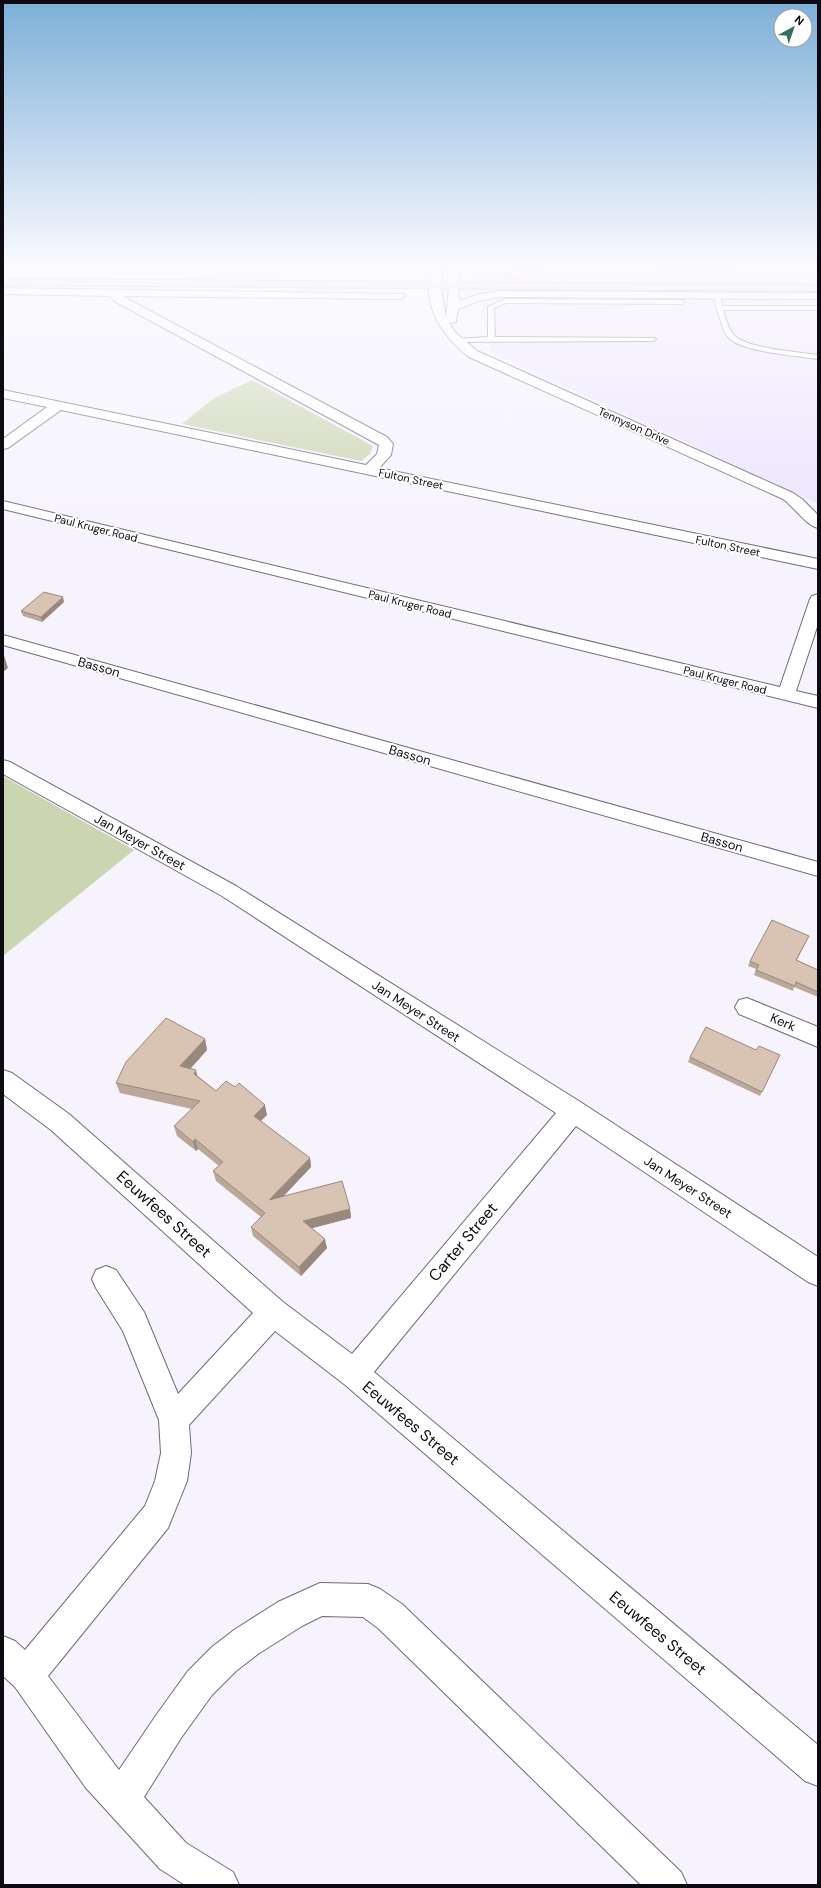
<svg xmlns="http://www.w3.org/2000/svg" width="821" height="1888" viewBox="0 0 821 1888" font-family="'DM Sans',sans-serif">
<rect width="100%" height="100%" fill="#f6f3fd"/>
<path fill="#ede4fe" d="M474,268H818V504L490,351Z"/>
<g fill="#cbd5b1">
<path d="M252,380L373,446L370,454L361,461L182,424L214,398Z"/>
<path d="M3,776L134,850L3,956Z"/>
</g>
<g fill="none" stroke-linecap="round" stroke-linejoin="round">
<defs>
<g id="service">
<path d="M718,293L721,295L722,306H818V310H723C726,318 728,329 734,335C747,349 799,352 818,355V359C798,356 742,352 729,338C724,333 722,325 720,319C717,310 714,304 715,295Z"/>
<path d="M505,299L682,300L685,302L682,304L506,303L494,308L495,337L655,338L656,339L653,341L453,342L451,341L455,339L488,337V307Z"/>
</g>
<g id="minor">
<path d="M432,268H442L441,289L446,318L449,287L448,268H458L459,301L476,295L499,291L818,293V299L499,297L479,301L458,309L456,322L449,323L456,333L477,351L793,493L802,499L818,515V528C807,526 794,507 783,499L469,357C441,335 421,305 432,268Z"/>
<path d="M658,268H818V272L663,271Z"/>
<path d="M3,288L403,294L405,296L399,299L122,296L387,437L393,444L391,455L379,468L818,559V569L61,410L8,448L3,449V439L47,407L3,398V390L366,465L377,454L379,445L116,302L110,296L3,294Z"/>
<path d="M3,501L780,687L810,599L812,596L818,594V624L796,691L818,696V708L3,509Z"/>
<path d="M3,635L818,862V876L3,645Z"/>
<path d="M3,760L10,762L236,886L582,1103L818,1257V1286L808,1282L576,1126L374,1372L818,1745V1786L805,1781L344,1384L275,1331L189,1425L191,1453L187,1481L168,1528L48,1676L119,1770L157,1714L188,1671L212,1647L234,1630L278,1602L320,1583L368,1584L380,1589L402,1604L681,1872L687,1885H641L378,1628L363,1617L322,1616L302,1626L258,1654L236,1671L212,1695L181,1738L144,1797L186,1843L233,1872L239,1885H185L160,1869L86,1788L15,1687L3,1676V1636L15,1641L25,1650L145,1506L155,1481L161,1453L159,1420L123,1331L96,1288L92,1279L96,1270L106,1266L116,1270L144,1312L178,1394L253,1313L51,1130L3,1094V1070L12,1073L69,1114L283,1302L352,1354L556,1113L222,896L3,774Z"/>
<path d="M747,998L818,1027V1047L739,1014L735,1007L739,1000Z"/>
</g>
<g id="primary">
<path d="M526,268H542L541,270L511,279L506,276L507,274Z"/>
<path d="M3,279L818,285V291L3,285Z"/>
</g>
</defs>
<use href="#service" stroke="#70697f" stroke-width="2"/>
<use href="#minor" stroke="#70697f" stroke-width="2"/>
<use href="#primary" stroke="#a07973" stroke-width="2"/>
<use href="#service" fill="#fff" fill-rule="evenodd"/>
<use href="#minor" fill="#fff" fill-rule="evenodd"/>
<use href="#primary" fill="#f5d3ca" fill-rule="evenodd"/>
</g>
<g fill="#bba899">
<path d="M64,602L42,622L23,616L21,611Z"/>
<path d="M809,936L797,960L818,970V997L794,987L793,991L754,975L756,969L748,966L750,961Z"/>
<path d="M205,1039L207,1050L190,1069L198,1076L216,1091L267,1115L261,1121L310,1158L311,1167L284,1196L350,1209L351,1218L312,1228L327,1248L301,1276L253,1236L251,1227L261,1217L216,1181L213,1171L219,1166L198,1149L196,1151L177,1136L174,1126L192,1109L120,1093L116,1083Z"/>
<path d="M756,1050L780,1055L760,1096L688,1062L690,1057Z"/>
</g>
<g fill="#98887d">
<path d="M63,597L64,602L42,622L41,617Z"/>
<path d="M3,652L8,668L3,672Z"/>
<path d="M205,1039L207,1050L183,1077L180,1066Z"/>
<path d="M196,1070L198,1080L194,1074Z"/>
<path d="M265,1105L267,1115L256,1125L254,1116Z"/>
<path d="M195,1139L198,1149L196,1151L193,1142Z"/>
<path d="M310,1158L311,1167L271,1209L269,1200Z"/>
<path d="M350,1209L351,1218L305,1230L303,1221Z"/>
<path d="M325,1239L327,1248L301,1276L299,1267Z"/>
</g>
<g fill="#d9c3b2" stroke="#98887d">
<path d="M44,592L63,597L41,617L21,611Z"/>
<path d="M772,920L809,936L796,960L818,970V992L796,982L795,986L756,970L759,965L750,961Z"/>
<path d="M166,1018L205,1039L180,1066L196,1070L194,1074L216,1091L226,1081L235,1087L239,1083L265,1105L254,1116L310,1158L269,1200L342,1181L350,1209L303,1221L325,1239L299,1267L251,1227L265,1213L213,1171L223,1162L195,1139L193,1142L174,1126L200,1101L116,1083L126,1062Z"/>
<path d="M706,1027L756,1050L759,1046L780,1055L762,1092L690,1057Z"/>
</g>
<linearGradient id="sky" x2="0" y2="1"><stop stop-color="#7dafd8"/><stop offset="0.5" stop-color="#fbfafe"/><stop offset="1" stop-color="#fbfafe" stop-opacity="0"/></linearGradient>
<rect width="821" height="532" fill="url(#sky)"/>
<g text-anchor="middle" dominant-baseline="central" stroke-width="4" stroke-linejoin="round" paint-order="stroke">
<g font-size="11" fill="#0d0a12" stroke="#fff">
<text transform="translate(634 426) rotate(24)">Tennyson Drive</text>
<text transform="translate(411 479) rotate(12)">Fulton Street</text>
<text transform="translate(96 528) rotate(14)">Paul Kruger Road</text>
<text transform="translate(728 546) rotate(12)">Fulton Street</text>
<text transform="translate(410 604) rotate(14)">Paul Kruger Road</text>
<text transform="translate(725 680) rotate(14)">Paul Kruger Road</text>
</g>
<g font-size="13" fill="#0d0a12" stroke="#fff">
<text transform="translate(99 667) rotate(16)">Basson</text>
<text transform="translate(410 755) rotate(16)">Basson</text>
<text transform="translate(140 842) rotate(29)">Jan Meyer Street</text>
<text transform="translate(722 842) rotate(16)">Basson</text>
<text transform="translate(416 1011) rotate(33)">Jan Meyer Street</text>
<text transform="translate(783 1022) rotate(23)">Kerk</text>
<text transform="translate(688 1187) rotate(33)">Jan Meyer Street</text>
</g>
<g font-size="16" fill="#0d0a12" stroke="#fff">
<text transform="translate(164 1214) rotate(42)">Eeuwfees Street</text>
<text transform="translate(463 1242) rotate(-50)">Carter Street</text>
<text transform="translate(411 1423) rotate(40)">Eeuwfees Street</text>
<text transform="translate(658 1633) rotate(40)">Eeuwfees Street</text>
</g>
</g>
<rect width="821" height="1888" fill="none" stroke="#0d0a12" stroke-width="8"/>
<g transform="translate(793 28) rotate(40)"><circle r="19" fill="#ffffff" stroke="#9e9da0"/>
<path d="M0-3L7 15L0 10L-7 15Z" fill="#367059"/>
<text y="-6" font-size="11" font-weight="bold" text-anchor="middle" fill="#0d0a12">N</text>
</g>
</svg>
